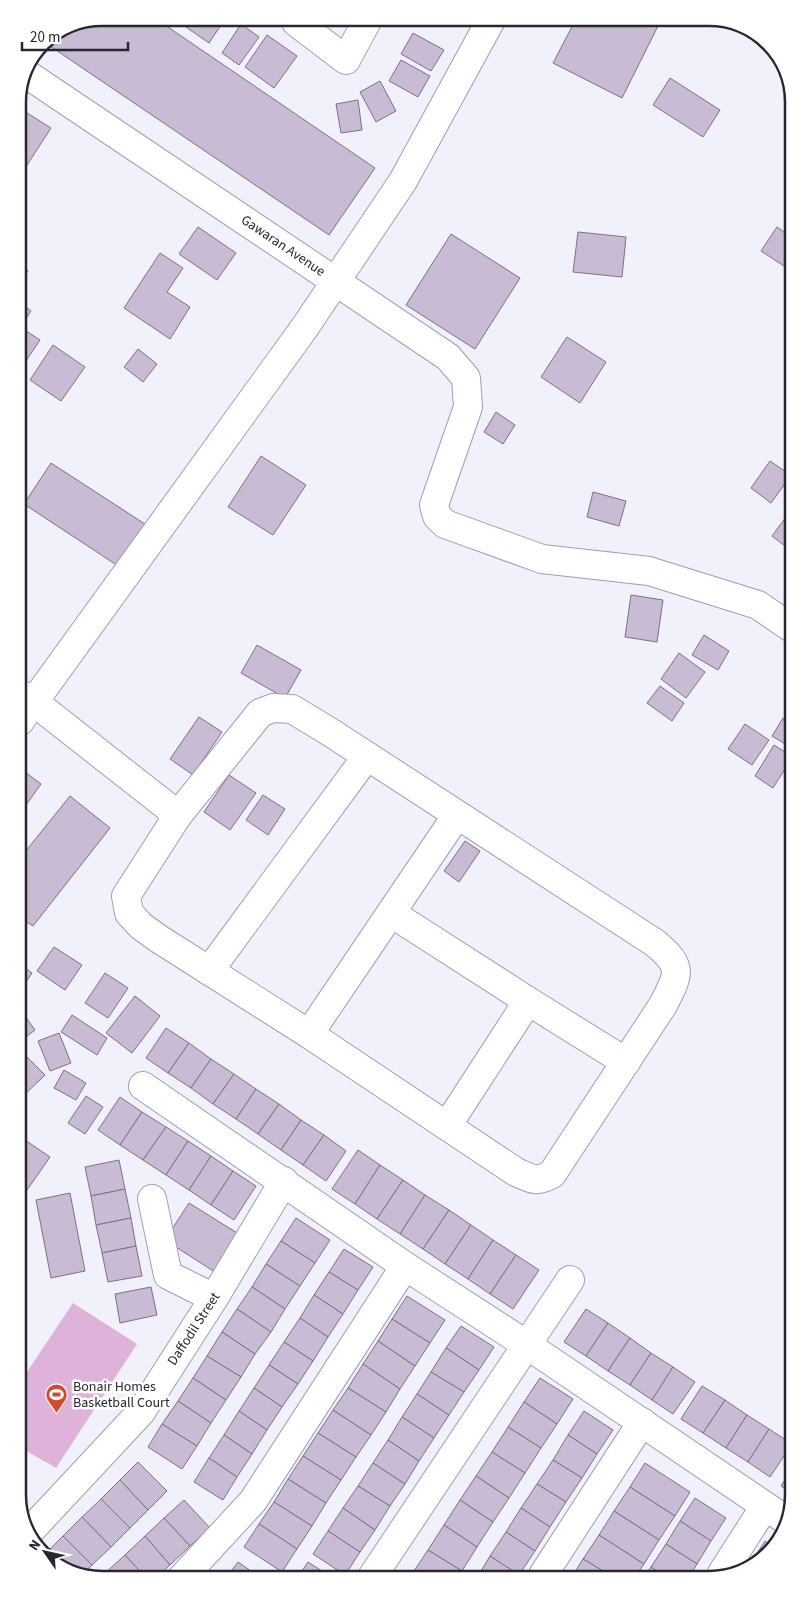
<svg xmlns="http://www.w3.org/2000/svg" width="811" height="1597" viewBox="0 0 811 1597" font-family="'Source Sans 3',sans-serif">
<rect width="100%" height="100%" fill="#f1f1fc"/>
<path fill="#dfb2da" d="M73,1303L137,1344L56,1468L23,1449V1378Z"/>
<g fill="#c8bbd3" stroke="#7c7087">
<path d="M662,18L622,98L553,63L576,19Z"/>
<path d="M223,22L209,43L180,23Z"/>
<path d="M162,23L375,168L329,235L47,44L53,35L70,24Z"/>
<path d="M241,24L259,37L239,65L222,53Z"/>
<path d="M750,31L760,35L774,52L747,35Z"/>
<path d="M413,33L444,50L431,71L401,54Z"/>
<path d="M267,35L297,56L274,88L245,67Z"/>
<path d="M401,60L430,76L418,97L389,81Z"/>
<path d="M670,78L720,110L703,137L653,105Z"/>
<path d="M380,81L396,111L376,122L360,92Z"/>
<path d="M358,100L362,130L341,133L336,104Z"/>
<path d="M24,111L51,128L18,179V120Z"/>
<path d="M198,227L236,253L217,280L179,254Z"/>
<path d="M777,227L788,235V260L784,266L761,251Z"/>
<path d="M578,232L626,237L622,277L573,272Z"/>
<path d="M451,234L520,278L475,349L406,305Z"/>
<path d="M160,253L183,268L167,292L190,307L170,339L124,308Z"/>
<path d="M18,265L28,271L18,284Z"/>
<path d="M19,302L31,311L20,327L40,340L21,368L19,367Z"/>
<path d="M567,337L606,362L580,403L541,377Z"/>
<path d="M53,345L85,367L61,401L30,380Z"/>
<path d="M138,349L157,364L143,382L124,367Z"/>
<path d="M496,412L515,425L503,444L484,432Z"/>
<path d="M261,456L306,485L273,535L228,507Z"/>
<path d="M770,461L789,474V478L771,503L751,488Z"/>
<path d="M51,463L145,524L118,566L24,504Z"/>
<path d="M593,492L626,501L619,526L587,517Z"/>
<path d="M789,513V549L772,536Z"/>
<path d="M631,595L663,600L657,642L625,637Z"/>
<path d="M704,635L729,651L718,670L692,655Z"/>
<path d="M257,645L301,670L285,698L241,673Z"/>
<path d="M679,653L705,672L686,698L661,679Z"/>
<path d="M660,686L684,703L672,721L647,703Z"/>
<path d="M199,717L222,732L193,775L170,759Z"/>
<path d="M783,718L790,722V747L772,736Z"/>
<path d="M745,724L769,740L752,765L728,749Z"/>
<path d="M774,745L790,755V761L773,788L755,776Z"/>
<path d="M21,769L41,784L21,812Z"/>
<path d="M229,775L256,793L230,830L204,812Z"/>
<path d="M263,795L285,809L268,835L246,820Z"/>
<path d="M70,796L110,828L33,926L21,918V850L25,852Z"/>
<path d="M465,841L480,851L459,882L444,871Z"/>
<path d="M54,947L82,965L65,990L37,971Z"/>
<path d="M21,965L32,973L22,988Z"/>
<path d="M105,973L128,988L108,1018L85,1003Z"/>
<path d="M135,996L160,1016L132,1053L106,1033Z"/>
<path d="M22,1012L35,1030L22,1040Z"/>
<path d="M72,1015L107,1038L97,1055L61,1032Z"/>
<path d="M166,1028L189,1043L168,1073L146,1058Z"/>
<path d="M59,1033L71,1063L50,1071L38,1041Z"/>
<path d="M189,1043L211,1059L191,1088L168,1073Z"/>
<path d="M26,1056L45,1075L22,1097V1060Z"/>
<path d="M211,1059L234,1074L213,1104L191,1088Z"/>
<path d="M64,1070L86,1083L76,1100L54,1088Z"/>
<path d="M234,1074L256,1089L236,1119L213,1104Z"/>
<path d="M256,1089L279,1104L258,1134L236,1119Z"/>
<path d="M86,1096L103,1107L85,1134L68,1123Z"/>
<path d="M120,1097L142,1112L120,1145L98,1130Z"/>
<path d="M279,1104L301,1120L281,1150L258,1134Z"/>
<path d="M142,1112L166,1127L143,1160L120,1145Z"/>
<path d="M301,1120L324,1135L303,1165L281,1150Z"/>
<path d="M166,1127L188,1141L166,1175L143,1160Z"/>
<path d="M324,1135L346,1151L326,1181L303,1165Z"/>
<path d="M25,1140L50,1157L25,1193L22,1191V1145Z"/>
<path d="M188,1141L211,1156L189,1190L166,1175Z"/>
<path d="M358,1150L380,1165L355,1204L332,1189Z"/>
<path d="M211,1156L233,1171L211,1205L189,1190Z"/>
<path d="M119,1160L125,1189L91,1196L85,1167Z"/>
<path d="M380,1165L403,1180L377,1219L355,1204Z"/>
<path d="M233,1171L256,1186L234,1220L211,1205Z"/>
<path d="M403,1180L425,1195L400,1234L377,1219Z"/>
<path d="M125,1189L131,1218L96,1225L91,1196Z"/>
<path d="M70,1193L85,1271L51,1278L36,1200Z"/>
<path d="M425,1195L449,1210L423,1249L400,1234Z"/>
<path d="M189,1203L242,1236L218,1274L165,1240Z"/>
<path d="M449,1210L471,1225L445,1264L423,1249Z"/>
<path d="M131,1218L136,1246L102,1253L96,1225Z"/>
<path d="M296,1218L330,1240L315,1263L281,1241Z"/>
<path d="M471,1225L493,1240L468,1279L445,1264Z"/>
<path d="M493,1240L516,1255L490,1294L468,1279Z"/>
<path d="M281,1241L315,1263L300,1286L266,1264Z"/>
<path d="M136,1246L142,1276L108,1282L102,1253Z"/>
<path d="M344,1249L373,1267L358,1290L329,1272Z"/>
<path d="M516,1255L539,1270L513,1309L490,1294Z"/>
<path d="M266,1264L300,1286L285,1309L252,1287Z"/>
<path d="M329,1272L358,1290L343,1314L314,1295Z"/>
<path d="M151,1287L157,1315L120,1323L115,1294Z"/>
<path d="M252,1287L285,1309L271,1332L237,1309Z"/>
<path d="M314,1295L343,1314L328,1337L300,1318Z"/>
<path d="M407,1296L445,1320L430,1343L392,1319Z"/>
<path d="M237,1309L271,1332L255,1354L222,1332Z"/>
<path d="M586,1309L608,1323L586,1356L564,1342Z"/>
<path d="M300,1318L328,1337L313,1361L284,1342Z"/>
<path d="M392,1319L430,1343L415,1366L378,1341Z"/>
<path d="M608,1323L630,1338L608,1371L586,1356Z"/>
<path d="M461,1326L494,1347L479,1370L446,1348Z"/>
<path d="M222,1332L255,1354L241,1377L207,1356Z"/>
<path d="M630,1338L651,1353L630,1385L608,1371Z"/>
<path d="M378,1341L415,1366L400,1389L363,1364Z"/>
<path d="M284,1342L313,1361L298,1384L269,1365Z"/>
<path d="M446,1348L479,1370L464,1392L431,1372Z"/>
<path d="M651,1353L673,1367L652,1400L630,1385Z"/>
<path d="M207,1356L241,1377L226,1400L193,1378Z"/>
<path d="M363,1364L400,1389L386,1412L348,1388Z"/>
<path d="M269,1365L298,1384L282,1407L254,1388Z"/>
<path d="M673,1367L695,1382L673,1414L652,1400Z"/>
<path d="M431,1372L464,1392L449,1415L417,1394Z"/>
<path d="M193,1378L226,1400L211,1423L178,1401Z"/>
<path d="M540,1378L573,1399L557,1424L524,1402Z"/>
<path d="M702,1386L725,1400L703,1433L681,1419Z"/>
<path d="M254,1388L282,1407L267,1430L239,1411Z"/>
<path d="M348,1388L386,1412L371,1435L333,1410Z"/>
<path d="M417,1394L449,1415L434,1438L402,1417Z"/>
<path d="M725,1400L747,1415L726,1448L703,1433Z"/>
<path d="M178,1401L211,1423L197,1446L162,1424Z"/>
<path d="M524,1402L557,1424L541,1448L508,1427Z"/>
<path d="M333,1410L371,1435L356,1457L318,1433Z"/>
<path d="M239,1411L267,1430L252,1454L224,1435Z"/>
<path d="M584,1411L613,1430L597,1454L568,1435Z"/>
<path d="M747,1415L769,1429L748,1462L726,1448Z"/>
<path d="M402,1417L434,1438L419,1461L388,1440Z"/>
<path d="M162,1424L197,1446L182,1469L148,1447Z"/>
<path d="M508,1427L541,1448L525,1473L492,1452Z"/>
<path d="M769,1429L792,1444L770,1477L748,1462Z"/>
<path d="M318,1433L356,1457L341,1480L303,1456Z"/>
<path d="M224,1435L252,1454L237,1477L209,1458Z"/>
<path d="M568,1435L597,1454L582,1478L553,1460Z"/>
<path d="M388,1440L419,1461L405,1484L373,1463Z"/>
<path d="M492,1452L525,1473L509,1498L476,1476Z"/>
<path d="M303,1456L341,1480L326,1503L288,1479Z"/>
<path d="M209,1458L237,1477L223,1500L194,1482Z"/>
<path d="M553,1460L582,1478L566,1502L537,1484Z"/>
<path d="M138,1462L167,1491L148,1510L120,1480Z"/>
<path d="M373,1463L405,1484L390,1506L358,1486Z"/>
<path d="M645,1463L690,1492L675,1516L630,1487Z"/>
<path d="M793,1467V1494L781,1486Z"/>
<path d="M476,1476L509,1498L493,1522L460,1500Z"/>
<path d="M288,1479L326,1503L312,1526L274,1502Z"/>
<path d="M120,1480L148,1510L130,1528L101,1499Z"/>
<path d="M537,1484L566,1502L550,1527L521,1508Z"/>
<path d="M358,1486L390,1506L375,1530L343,1508Z"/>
<path d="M630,1487L675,1516L659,1540L614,1511Z"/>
<path d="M695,1498L726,1518L711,1541L680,1521Z"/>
<path d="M101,1499L130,1528L111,1547L82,1517Z"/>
<path d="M184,1500L210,1528L190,1546L164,1518Z"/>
<path d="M460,1500L493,1522L477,1547L444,1525Z"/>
<path d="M274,1502L312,1526L297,1549L259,1524Z"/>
<path d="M343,1508L375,1530L360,1552L328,1531Z"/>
<path d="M521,1508L550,1527L535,1551L506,1532Z"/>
<path d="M614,1511L659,1540L644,1564L599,1535Z"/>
<path d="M82,1517L111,1547L92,1565L63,1536Z"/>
<path d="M164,1518L190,1546L170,1565L145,1536Z"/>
<path d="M680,1521L711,1541L697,1564L666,1544Z"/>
<path d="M259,1524L297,1549L282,1572L244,1547Z"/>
<path d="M444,1525L477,1547L462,1571L428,1550Z"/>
<path d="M328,1531L360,1552L345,1575L313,1554Z"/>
<path d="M506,1532L535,1551L519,1575L490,1556Z"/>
<path d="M599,1535L644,1564L637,1574H608L583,1559Z"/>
<path d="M63,1536L92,1565L83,1574L52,1563L45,1554Z"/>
<path d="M145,1536L170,1565L155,1579H147L125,1555Z"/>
<path d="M765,1541L773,1547L749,1566Z"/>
<path d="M666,1544L697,1564L691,1574H661L651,1567Z"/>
<path d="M428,1550L462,1571L459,1576H416L412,1574Z"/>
<path d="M125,1555L147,1579H111L105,1573Z"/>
<path d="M490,1556L519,1575L478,1576Z"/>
<path d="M583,1559L608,1574L573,1575Z"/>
<path d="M238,1562L261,1578H226Z"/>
<path d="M308,1562L331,1577H298Z"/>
<path d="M651,1567L661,1574H646Z"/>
</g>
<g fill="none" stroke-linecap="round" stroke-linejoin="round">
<defs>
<g id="minor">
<path d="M296,22L346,60L367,21"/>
<path d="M28,75L448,357L466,378L468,407L434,505L437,516L445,524L542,559L649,571L758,605L790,627"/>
<path d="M20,694L34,702L178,815"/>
<path d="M273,708L292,709L330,732L655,943C684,967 679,974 663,1005L552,1174C536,1183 532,1179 516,1172L309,1034L159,939L141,926L129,913L126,896L178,815L260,713Z"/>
<path d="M20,721L305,327L403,181L491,20"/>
<path d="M391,913L528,1001L626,1062"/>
<path d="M209,971L367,756"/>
<path d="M309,1034L457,815"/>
<path d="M143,1086L405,1266L527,1345L786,1520"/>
<path d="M447,1126L528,1001"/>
<path d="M152,1199L168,1275L214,1298"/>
<path d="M28,1533L141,1412L214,1298L284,1181"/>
<path d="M722,1573L765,1506"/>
<path d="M543,1575L642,1422"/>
<path d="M372,1577L570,1280"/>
<path d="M181,1579L253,1501L405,1266"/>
</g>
</defs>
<use href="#minor" stroke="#9e9db7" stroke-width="30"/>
<use href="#minor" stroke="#fff" stroke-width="28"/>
</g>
<defs>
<symbol id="stadium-pin" viewBox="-11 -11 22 30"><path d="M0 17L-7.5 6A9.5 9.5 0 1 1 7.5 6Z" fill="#d54a2e" stroke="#fff"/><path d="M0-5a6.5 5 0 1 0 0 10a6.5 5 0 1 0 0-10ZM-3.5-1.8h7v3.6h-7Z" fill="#fff"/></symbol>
</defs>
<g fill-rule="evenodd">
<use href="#stadium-pin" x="44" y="1382" width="25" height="34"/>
</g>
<g text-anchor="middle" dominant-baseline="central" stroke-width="5" stroke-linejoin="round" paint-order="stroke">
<g font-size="14" fill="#272731" stroke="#fff">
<text transform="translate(283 246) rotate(34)">Gawaran Avenue</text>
<text transform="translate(194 1329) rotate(-57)">Daffodil Street</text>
</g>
<g font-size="14" fill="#272731" stroke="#fff" text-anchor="start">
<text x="73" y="1387">Bonair Homes<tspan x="73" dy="16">Basketball Court</tspan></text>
</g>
</g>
<path d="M0 0H811V1597H0ZM102 26H709A76 76 0 0 1 785 102V1495A76 76 0 0 1 709 1571H102A76 76 0 0 1 26 1495V102A76 76 0 0 1 102 26Z" fill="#fff" fill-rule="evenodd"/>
<path fill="none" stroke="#272731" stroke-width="2.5" d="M102 26H709A76 76 0 0 1 785 102V1495A76 76 0 0 1 709 1571H102A76 76 0 0 1 26 1495V102A76 76 0 0 1 102 26Z"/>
<g transform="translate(45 1552) rotate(304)" stroke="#ffffff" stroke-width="4" paint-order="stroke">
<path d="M0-4L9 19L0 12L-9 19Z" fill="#272731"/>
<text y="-8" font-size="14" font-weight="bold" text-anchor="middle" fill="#272731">N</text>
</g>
<path d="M22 42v8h106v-8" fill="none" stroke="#272731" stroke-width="2.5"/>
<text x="30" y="42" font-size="15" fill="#272731" stroke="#ffffff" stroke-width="4" paint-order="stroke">20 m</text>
</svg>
